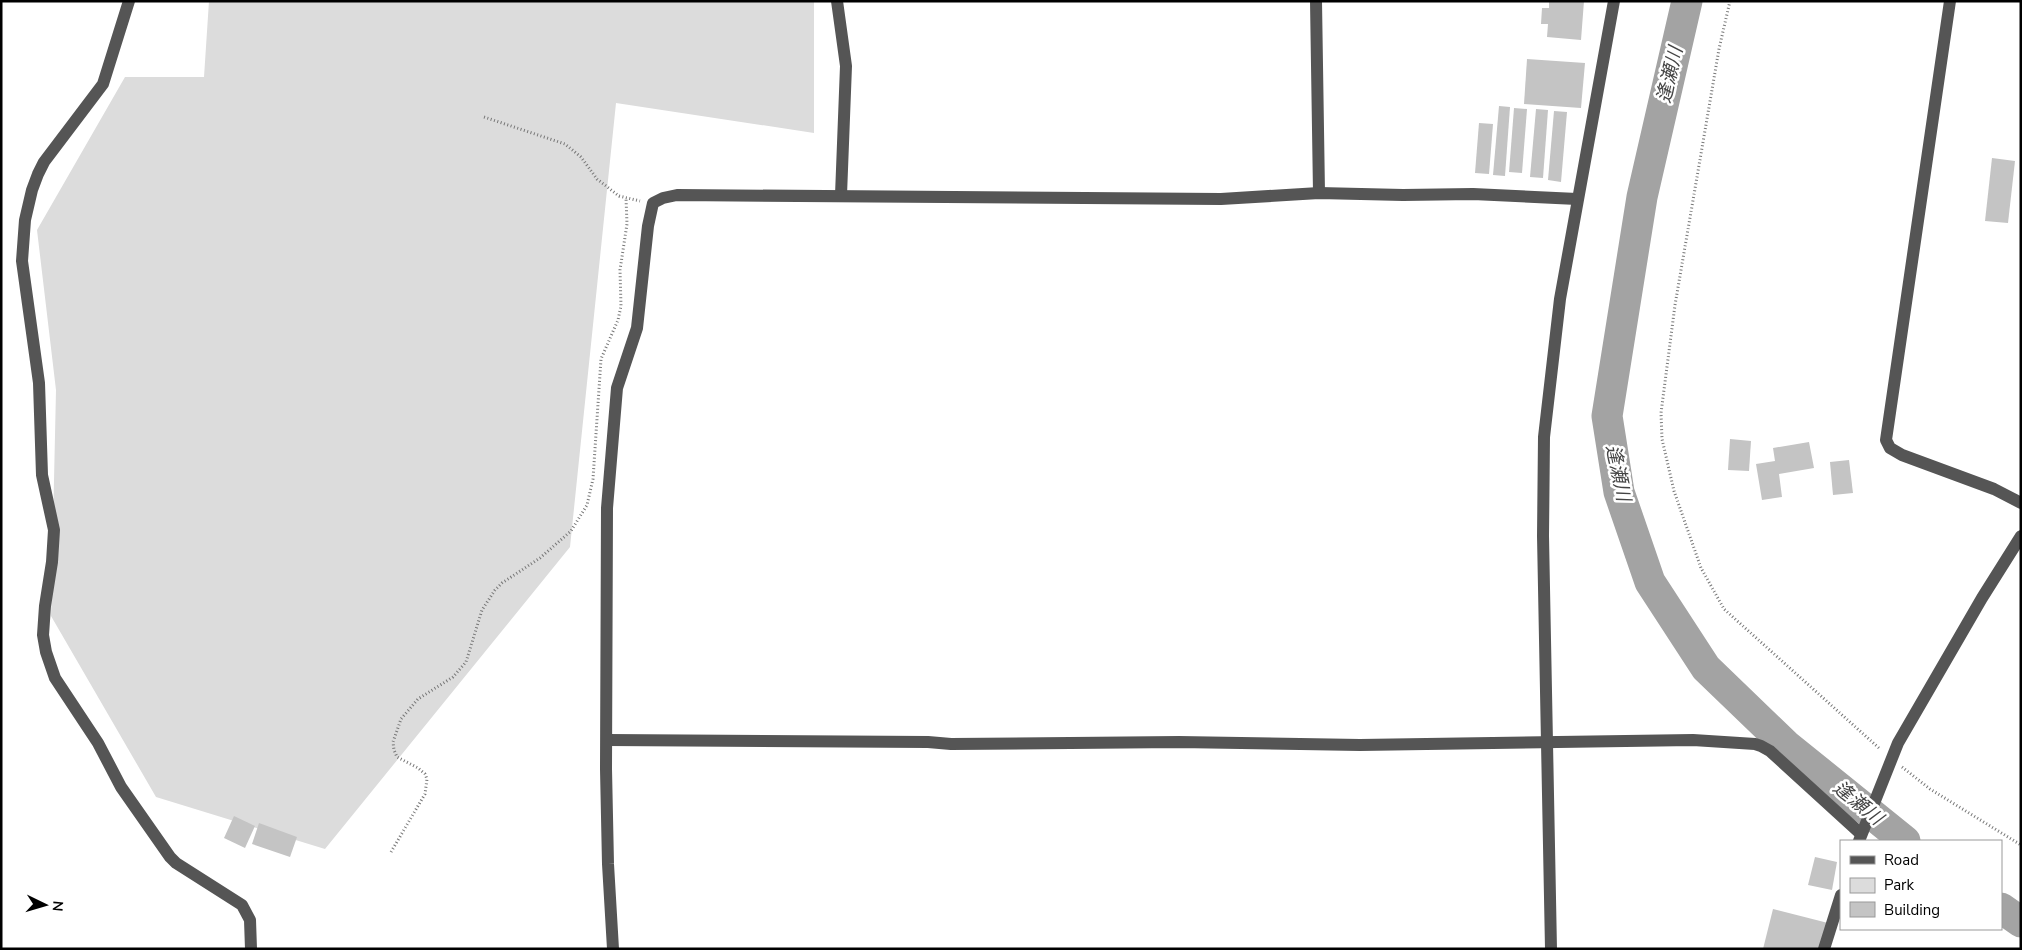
<svg xmlns="http://www.w3.org/2000/svg" width="2022" height="950" viewBox="0 0 2022 950" font-family="'Nunito Sans','Noto Sans JP',sans-serif">
<rect width="100%" height="100%" fill="#fff"/>
<path fill="#dcdcdc" d="M209,1H814V133L616,103L570,547L325,849L156,797L51,616L56,390L37,230L125,77H204Z"/>
<g fill="none" stroke-linecap="round" stroke-linejoin="round">
<g stroke="#a3a3a3" stroke-width="31">
<path d="M1687,1L1642,197L1607,416L1619,492L1650,582L1706,668L1786,745L1905,841"/>
<path d="M2001,908L2021,922"/>
</g>
</g>
<g fill="#c4c4c4">
<path d="M1549,1H1584L1581,40L1547,37L1548,24H1541L1542,8H1549Z"/>
<path d="M1527,59L1585,63L1581,108L1524,104Z"/>
<path d="M1499,106L1510,107L1505,176L1493,175Z"/>
<path d="M1514,108L1527,109L1522,173L1509,172Z"/>
<path d="M1536,109L1548,110L1543,178L1530,177Z"/>
<path d="M1554,111L1567,112L1561,182L1548,180Z"/>
<path d="M1479,123L1493,124L1489,174L1475,173Z"/>
<path d="M1992,158L2015,161L2008,223L1985,221Z"/>
<path d="M1730,439L1751,441L1749,471L1728,470Z"/>
<path d="M1809,442L1814,468L1779,474L1782,497L1762,500L1756,464L1775,461L1773,448Z"/>
<path d="M1849,460L1853,493L1833,495L1830,462Z"/>
<path d="M234,816L255,826L245,848L224,838Z"/>
<path d="M259,823L297,837L290,857L252,844Z"/>
<path d="M1815,857L1837,862L1832,890L1808,885Z"/>
<path d="M1773,909L1828,923L1822,949H1763Z"/>
</g>
<g fill="none" stroke-linecap="round" stroke-linejoin="round">
<g stroke="#777" stroke-width="3" stroke-dasharray="1 2.5" stroke-linecap="butt">
<path d="M1730,1L1719,49L1675,305L1661,413L1662,439L1674,491L1701,568L1724,609L1880,749"/>
<path d="M484,117L565,144L581,157L597,179L619,196L640,201"/>
<path d="M1902,767L1930,789L2021,845"/>
<path d="M391,852L425,794L427,779L425,774L418,768L397,757L394,750L393,742L401,719L418,699L453,677L466,662L482,610L495,590L502,583L540,558L571,531L587,505L593,479L601,359L618,320L621,306L620,270L627,224L626,198"/>
</g>
<g stroke="#555" stroke-width="12">
<path d="M129,1L103,84L44,162L38,174L32,190L25,220L22,261L39,383L42,475L54,530L52,562L45,606L43,635L46,652L55,678L98,743L121,787L170,857L176,863L242,905L250,920L251,949"/>
<path d="M837,1L846,66L841,195"/>
<path d="M1316,1L1319,193"/>
<path d="M1950,1L1886,440L1890,448L1902,455L1994,489L2021,503"/>
<path d="M607,740L928,742L951,744L1179,742L1360,745L1693,740L1755,744L1761,746L1770,751L1861,834"/>
<path d="M1859,841L1898,743L1982,598L2021,536"/>
<path d="M613,949L608,864L606,769L607,508L617,388L637,328L648,226L653,203L663,198L677,195L1221,199L1319,193L1403,195L1473,194L1577,199"/>
<path d="M1551,949L1543,536L1544,437L1560,299L1614,1"/>
<path d="M1824,949L1841,895"/>
</g>
</g>
<g text-anchor="middle" dominant-baseline="central" stroke-width="5" stroke-linejoin="round" paint-order="stroke">
<g font-size="19" font-style="italic" fill="#444" stroke="#fff">
<text transform="translate(1670 75) rotate(-77)">逢瀬川</text>
<text transform="translate(1618 473) rotate(78)">逢瀬川</text>
<text transform="translate(1858 803) rotate(39)">逢瀬川</text>
</g>
</g>
<rect width="2022" height="950" fill="none" stroke="#000000" stroke-width="5"/>
<rect x="1840" y="840" width="162" height="90" fill="#ffffff" stroke="#999999"/>
<rect x="1850" y="856" width="25" height="8" fill="#555555" stroke="#999999"/>
<text x="1884" y="865" font-size="15" fill="#000000">Road</text>
<rect x="1850" y="878" width="25" height="15" fill="#dcdcdc" stroke="#999999"/>
<text x="1884" y="890" font-size="15" fill="#000000">Park</text>
<rect x="1850" y="902" width="25" height="15" fill="#c4c4c4" stroke="#999999"/>
<text x="1884" y="915" font-size="15" fill="#000000">Building</text>
<g transform="translate(45 905) rotate(95)" stroke="#ffffff" stroke-width="4" paint-order="stroke">
<path d="M0-4L9 19L0 12L-9 19Z" fill="#000000"/>
<text y="-8" font-size="14" font-weight="bold" text-anchor="middle" fill="#000000">N</text>
</g>
</svg>
